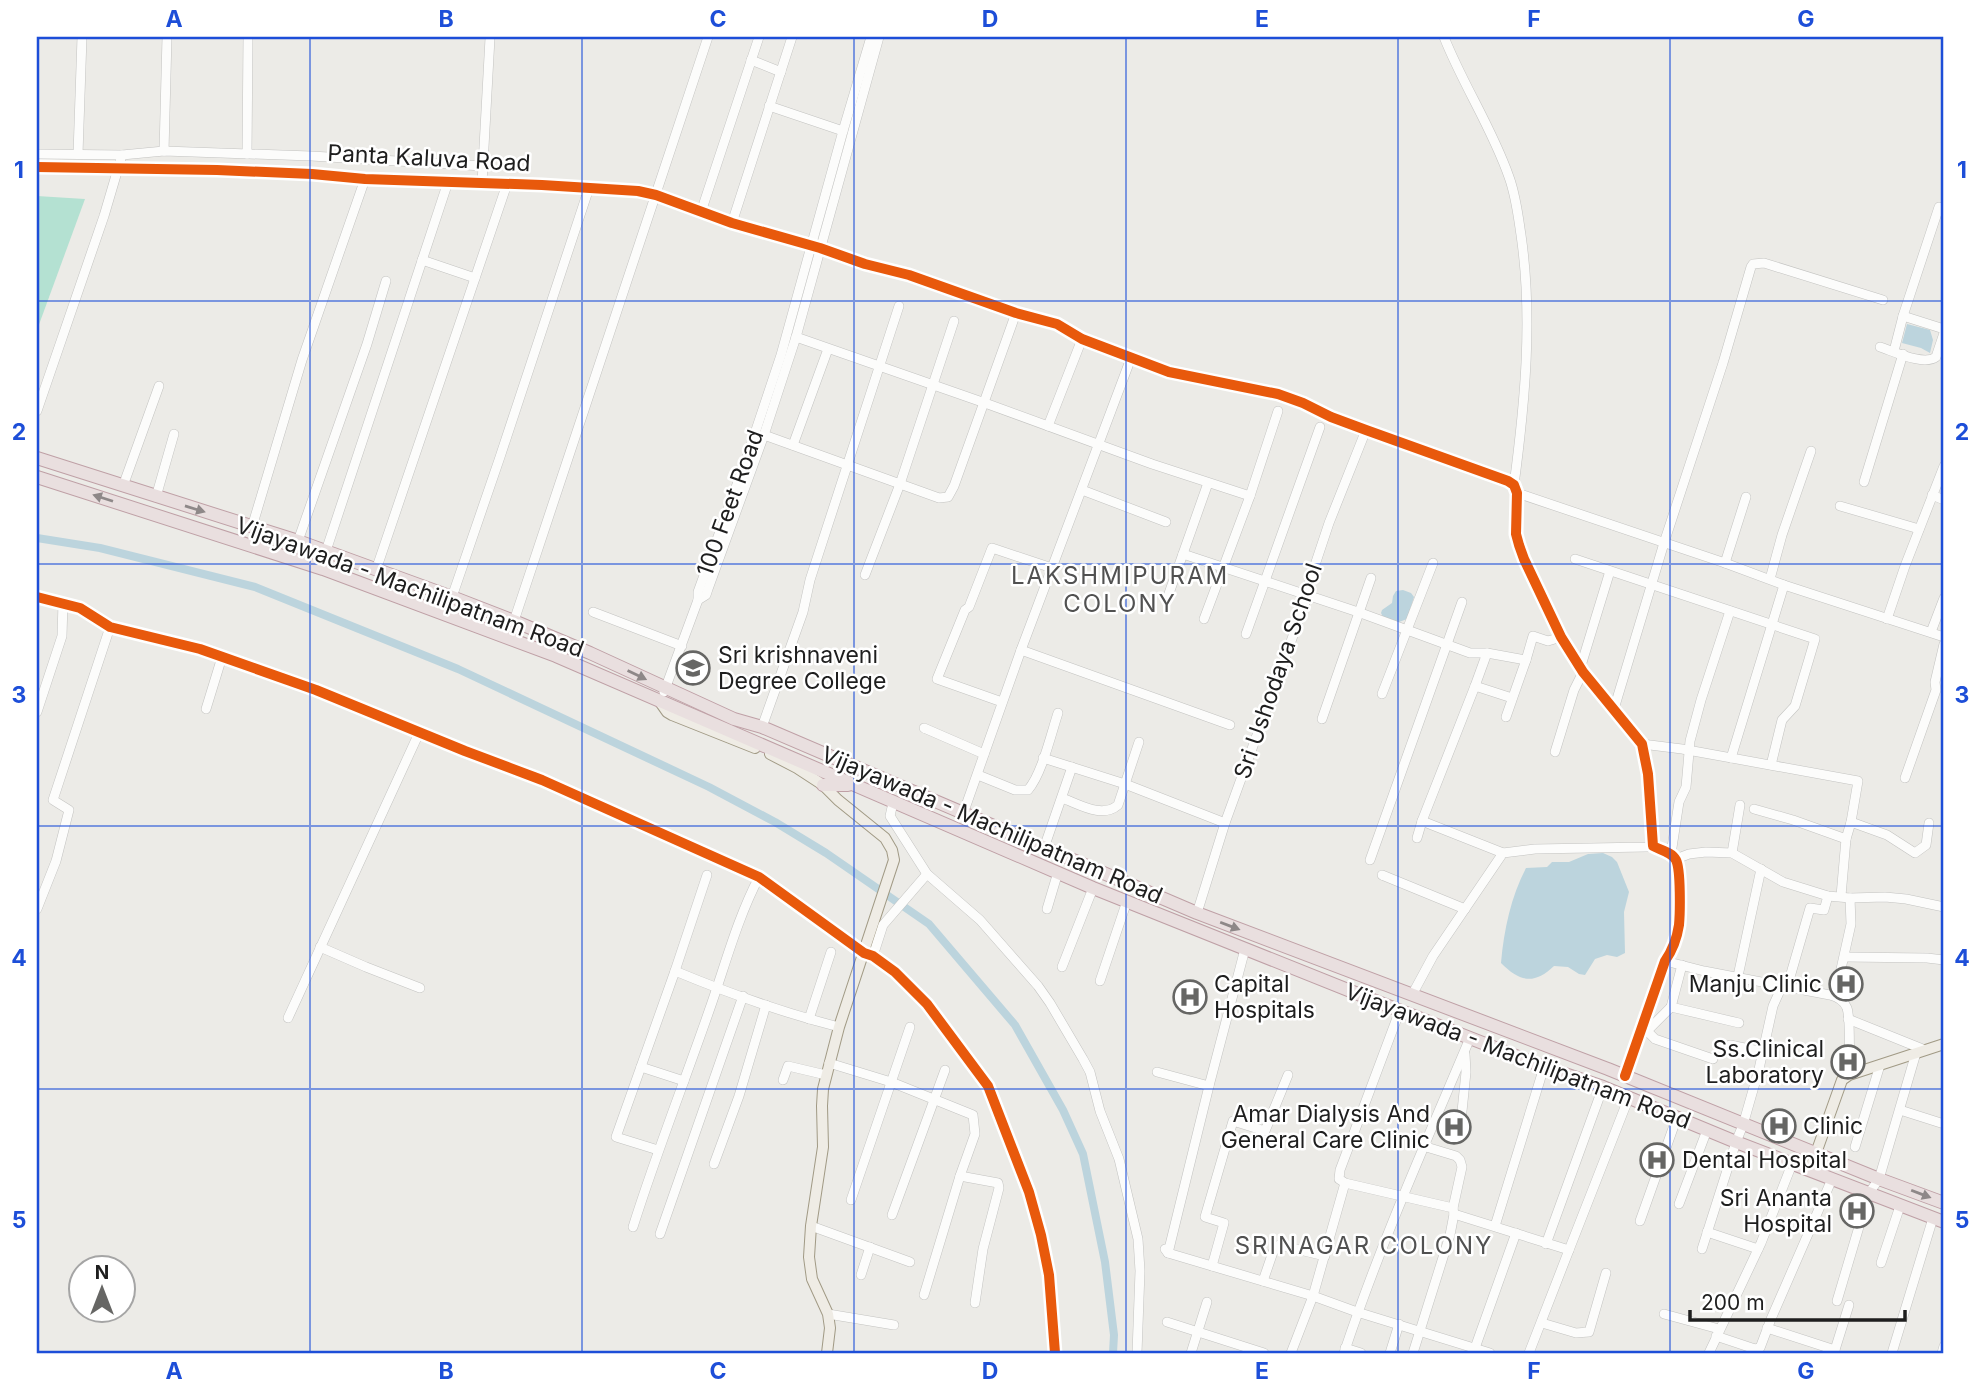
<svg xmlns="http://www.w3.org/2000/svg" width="1981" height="1390" viewBox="0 0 1981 1390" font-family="Inter,sans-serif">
<rect width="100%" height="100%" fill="#ecebe7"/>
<path fill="#b4e1d2" d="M37,196L85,199L37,330Z"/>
<g fill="#bcd4dd">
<path d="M1907,324L1930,330L1933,340L1930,353L1921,348L1902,343Z"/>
<path d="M1403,590L1411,593L1414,597L1407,619L1399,622L1383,617L1381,613L1382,610L1392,603L1393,596L1396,591Z"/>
<path d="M1603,853L1612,857L1617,862L1629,892L1624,912L1625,953L1617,957L1607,955L1595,959L1585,975L1579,974L1568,967L1554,966C1534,985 1520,982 1501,963C1504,929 1511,897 1526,868L1547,867L1552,862H1569L1588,854Z"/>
</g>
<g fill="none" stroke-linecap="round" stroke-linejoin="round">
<path stroke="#bcd4dd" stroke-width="8" d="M37,538L100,548L255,587L458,669L709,787L775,822L826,853L929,924L1015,1025L1063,1110L1083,1154L1105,1262L1114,1335L1113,1353"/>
<defs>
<g id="minor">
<path d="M1444,37C1463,85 1492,128 1509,177C1516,196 1518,215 1521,235C1533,318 1525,402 1514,485"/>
<path d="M751,60L781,72"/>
<path d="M769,106L843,131"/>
<path d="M164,151L167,37"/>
<path d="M37,154L122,155L164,151L311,156L483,166"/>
<path d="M78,154L82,37"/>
<path d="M247,154L248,37"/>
<path d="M312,174L365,179L542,185L638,191L656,195L732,223L820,248L865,264L909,275L1016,313L1057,324L1082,339L1169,372L1278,394L1303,403L1331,417L1366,430L1514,485L1517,493L1516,534L1519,545L1524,559L1561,637L1583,672L1642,744L1648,774L1653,846C1660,850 1672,852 1676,860C1681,870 1680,914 1679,925C1677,938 1672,951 1665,961L1625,1076"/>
<path d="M482,183L490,38"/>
<path d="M701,212L759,37"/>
<path d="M732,223L792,37"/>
<path d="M422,260L475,278"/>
<path d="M1903,316L1944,329"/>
<path d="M796,337L985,403L1152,464L1250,496"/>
<path d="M1880,347C1895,352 1924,366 1936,357L1944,333"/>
<path d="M1894,351L1903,316L1939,207"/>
<path d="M37,411L104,216L122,155"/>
<path d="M1048,426L1082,339"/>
<path d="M764,435L939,498L948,497L954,486L1016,313"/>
<path d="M793,445L828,349"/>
<path d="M1864,482L1903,354"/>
<path d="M123,486L159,386"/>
<path d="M1082,490L1166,522"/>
<path d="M1517,493L1725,563L1784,585L1944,637"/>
<path d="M1932,495L1944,500"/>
<path d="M156,497L174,434"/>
<path d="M1840,506L1919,529"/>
<path d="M252,527L302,360L365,179"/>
<path d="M298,541L367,344L386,281"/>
<path d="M326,551L448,182"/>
<path d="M1183,554L1358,612L1470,653H1487L1526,660L1533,636L1548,641L1561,637"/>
<path d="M1575,559L1815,639L1795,706L1782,720L1771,765"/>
<path d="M1725,563L1746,497"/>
<path d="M376,570L507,184"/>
<path d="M865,575L900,484L954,321"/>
<path d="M1770,579L1782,535L1811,451"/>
<path d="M37,597L80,608L110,627L200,649L316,690L465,751L542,780L759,877L864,953L873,956L895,972L927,1004L988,1086L1029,1192L1041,1235L1049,1275L1055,1353"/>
<path d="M452,597L500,457L589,188"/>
<path d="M1167,599L1208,483"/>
<path d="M698,600L706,595L708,589L764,435L796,337L879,37"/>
<path d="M593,612L682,646"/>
<path d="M1204,619L1250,496L1278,411"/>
<path d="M1887,619L1905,566L1944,466"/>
<path d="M514,621L708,37"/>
<path d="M1931,632L1944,598"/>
<path d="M1246,634L1320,427"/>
<path d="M1021,650L1230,725"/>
<path d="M1580,669L1610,571"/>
<path d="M1475,686L1487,653"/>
<path d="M664,692L698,600V592L748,454L781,355L843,131L871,37"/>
<path d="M1382,694L1433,563"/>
<path d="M1002,702L937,679L965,610L969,607L992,548L1052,568"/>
<path d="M206,709L222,657"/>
<path d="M1614,709L1664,543L1723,363L1751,267L1753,264L1764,263L1883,300"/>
<path d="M37,712L62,636L63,602"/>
<path d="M1506,717L1526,660"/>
<path d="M1322,719L1371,578"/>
<path d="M762,727L803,612L810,580L899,306"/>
<path d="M924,728L984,754"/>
<path d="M1642,744L1682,749L1858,781L1851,822L1846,839L1841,896"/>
<path d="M1555,752L1574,690L1583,672"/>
<path d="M1043,758L1125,784L1225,823"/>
<path d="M1731,758L1784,585"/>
<path d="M978,775L1015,790H1028C1042,774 1051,734 1058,713"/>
<path d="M1905,778L1936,690L1935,682L1944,644"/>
<path d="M1062,798C1079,804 1102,819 1118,805L1139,742"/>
<path d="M893,803L890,816L927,874L980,920L1038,986L1050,1003L1083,1059L1090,1072L1100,1111L1119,1159L1138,1239L1140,1271L1137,1353"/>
<path d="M1754,809L1793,820L1846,839"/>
<path d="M963,814L1021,650L1131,358"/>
<path d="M1422,821L1475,686L1512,698"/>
<path d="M1851,822L1887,835L1915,853L1926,845L1929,823"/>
<path d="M1417,838L1422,821L1503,853"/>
<path d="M1044,848L1072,767"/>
<path d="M1732,853L1740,805"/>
<path d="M1671,854L1679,802L1686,787L1690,741L1701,700L1730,611"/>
<path d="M1676,859L1689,854L1706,852L1732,853L1783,882L1828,896L1850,898L1885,897L1906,899L1944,907"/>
<path d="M1370,860L1462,602"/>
<path d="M1382,875L1465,909"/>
<path d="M37,909L56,861L69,810L53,800L110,627"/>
<path d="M1047,909L1058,872"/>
<path d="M1197,913L1225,823L1306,600L1305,595L1329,523L1366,430"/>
<path d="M320,947L366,967L420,988"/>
<path d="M873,956L883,925L927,874"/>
<path d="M1845,957L1927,958L1944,960"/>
<path d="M1665,961L1704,971L1830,995C1837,997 1844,1000 1847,1008C1851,1021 1849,1059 1849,1075"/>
<path d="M1682,965L1671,1007L1739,1023"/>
<path d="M1062,967L1093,888"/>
<path d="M675,971L707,875"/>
<path d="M1738,976L1761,869"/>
<path d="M1100,981L1127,901"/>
<path d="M1412,995L1433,956L1503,853L1535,849L1646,847L1653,846"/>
<path d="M1835,996L1851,924L1850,898"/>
<path d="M1400,1010L1340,1170L1339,1179L1345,1183L1453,1208L1454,1214L1569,1250L1629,1097"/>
<path d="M288,1018L419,733"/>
<path d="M809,1019L831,952"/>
<path d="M1848,1019L1925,1050"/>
<path d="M1647,1031L1655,1039L1713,1059"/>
<path d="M1641,1034L1647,1031L1671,1007"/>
<path d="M1730,1045L1764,1052"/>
<path d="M829,1063L891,1082L973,1115L975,1134L960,1176L924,1295"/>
<path d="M641,1067L684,1081"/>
<path d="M1157,1072L1209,1086"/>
<path d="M783,1080L788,1066L826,1075"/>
<path d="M1900,1110L1944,1124"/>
<path d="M1460,1131L1466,1072L1465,1054"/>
<path d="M1423,1146L1456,1156L1460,1160L1462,1167L1453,1208"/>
<path d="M1855,1147L1880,1065"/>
<path d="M658,1150L616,1137L675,971C728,993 784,1013 839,1027"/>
<path d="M714,1164L739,1096L766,1005"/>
<path d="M960,1176L998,1183L999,1188L983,1249L975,1303"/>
<path d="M851,1200L910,1027"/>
<path d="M1679,1204L1707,1130"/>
<path d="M892,1215L945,1070"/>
<path d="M1640,1221L1677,1117"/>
<path d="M811,1226L910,1262"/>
<path d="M1495,1226L1544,1067"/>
<path d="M633,1227C656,1154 684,1083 709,1011C725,966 737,919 759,877"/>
<path d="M1707,1232L1758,1249"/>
<path d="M660,1234L743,996"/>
<path d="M1546,1244L1603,1087"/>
<path d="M1165,1249L1168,1253L1313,1296L1357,1312L1490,1353"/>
<path d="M1702,1249L1736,1142L1743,1125L1759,1069L1773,1006L1782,986L1790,977L1810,908L1824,910L1828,896"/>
<path d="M1168,1253L1209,1086L1245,949"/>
<path d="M1881,1263L1900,1206"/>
<path d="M1212,1266L1224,1223L1205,1217L1233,1121L1265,1131L1288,1075"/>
<path d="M861,1275L870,1247"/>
<path d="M1263,1281L1273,1252L1279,1245L1325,1256"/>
<path d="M1837,1301L1869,1193L1879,1179L1916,1053"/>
<path d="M828,1314L894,1325"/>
<path d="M1664,1314L1719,1329"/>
<path d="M1167,1322L1264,1353"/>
<path d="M1542,1323L1576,1333L1589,1332L1606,1273"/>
<path d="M1767,1328L1835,1350"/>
<path d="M1716,1336L1755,1349L1760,1348L1771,1319L1832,1179"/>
<path d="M1345,1348L1361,1353"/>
<path d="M1475,1348L1516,1233"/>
<path d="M1191,1353L1207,1302"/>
<path d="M1291,1353L1313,1296L1345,1183"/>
<path d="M1344,1353C1380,1245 1426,1142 1470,1038"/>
<path d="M1390,1353L1399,1324"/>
<path d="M1413,1353L1450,1235L1454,1214"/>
<path d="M1529,1353L1569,1250"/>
<path d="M1709,1353L1761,1243L1792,1164"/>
<path d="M1834,1353L1849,1305"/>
<path d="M1892,1353L1933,1218"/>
<path d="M1942,1353L1944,1346"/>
</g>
<g id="major">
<path d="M660,702L667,712L672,715L755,748"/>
<path d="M770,754L797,768L823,785L838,800L885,838L892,850L894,860L839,1027L823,1089L822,1106L823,1147L811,1226L809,1257L812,1279L828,1314L830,1328L827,1353"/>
<path d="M1810,1170L1842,1080L1849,1075L1944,1044"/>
</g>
<g id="highway">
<path d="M37,458L298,541L452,597L514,621L590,653L734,719L762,727L1197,913L1608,1069L1879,1179L1944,1203"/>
<path d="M37,477L323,569L556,656L1093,888L1373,1000L1544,1067L1603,1087L1736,1142L1944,1222"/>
<path d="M823,785H848"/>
</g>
</defs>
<use href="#minor" stroke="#c3c3c1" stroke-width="10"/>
<use href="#major" stroke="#a19a85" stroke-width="12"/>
<use href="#highway" stroke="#bfa0a6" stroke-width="14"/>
<use href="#minor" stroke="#fcfcfb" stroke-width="9"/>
<use href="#major" stroke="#efece5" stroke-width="10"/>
<use href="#highway" stroke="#e9dfdf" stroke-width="12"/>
<defs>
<path id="minor-bridge" d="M37,167L217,170L312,174"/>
</defs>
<use href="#minor-bridge" stroke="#c3c3c1" stroke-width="10" stroke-linecap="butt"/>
<use href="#minor-bridge" stroke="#fcfcfb" stroke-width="9"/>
<defs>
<g id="cycleway">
<path d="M37,167L217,170L312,174L365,179L542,185L638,191L656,195L732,223L820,248L865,264L909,275L1016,313L1057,324L1082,339L1169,372L1278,394L1303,403L1331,417L1366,430L1508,481L1514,485L1517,493L1516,534L1519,545L1524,559L1561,637L1583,672L1642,744L1648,774L1653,846C1660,850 1672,852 1676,860C1681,870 1680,914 1679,925C1677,938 1672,951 1665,961L1625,1076"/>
<path d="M37,597L80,608L110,627L200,649L316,690L465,751L542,780L759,877L864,953L873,956L895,972L927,1004L988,1086L1029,1192L1041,1235L1049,1275L1055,1353"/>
</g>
</defs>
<use href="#cycleway" stroke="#fff" stroke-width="15"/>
<use href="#cycleway" stroke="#e8590c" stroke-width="10"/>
</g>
<defs><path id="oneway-solid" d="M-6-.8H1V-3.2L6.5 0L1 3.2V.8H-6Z" transform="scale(1.75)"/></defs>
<g fill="#8e8888">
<use href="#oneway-solid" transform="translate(103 498) rotate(-162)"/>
<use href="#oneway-solid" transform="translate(195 509) rotate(17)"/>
<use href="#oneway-solid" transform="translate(637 675) rotate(26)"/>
<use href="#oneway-solid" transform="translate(1230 926) rotate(21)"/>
<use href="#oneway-solid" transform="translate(1921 1194) rotate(21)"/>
</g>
<path fill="none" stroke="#1d4ed8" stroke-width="2" stroke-opacity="0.55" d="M310,37V1353M582,37V1353M854,37V1353M1126,37V1353M1398,37V1353M1670,37V1353M37,301H1944M37,564H1944M37,826H1944M37,1089H1944"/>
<defs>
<symbol id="university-ring" viewBox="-11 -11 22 22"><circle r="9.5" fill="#fff" stroke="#666664" stroke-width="1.5"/><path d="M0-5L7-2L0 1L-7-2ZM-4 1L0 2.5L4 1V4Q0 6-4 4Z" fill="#666664"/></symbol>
<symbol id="hospital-ring" viewBox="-11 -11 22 22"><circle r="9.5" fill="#fff" stroke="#666664" stroke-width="1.5"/><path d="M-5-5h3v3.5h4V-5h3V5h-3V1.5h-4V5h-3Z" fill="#666664"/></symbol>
</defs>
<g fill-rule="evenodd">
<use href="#university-ring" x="674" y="649" width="38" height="38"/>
<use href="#hospital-ring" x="1827" y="965" width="38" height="38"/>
<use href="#hospital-ring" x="1171" y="978" width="38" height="38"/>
<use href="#hospital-ring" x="1829" y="1043" width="38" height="38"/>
<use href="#hospital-ring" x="1760" y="1107" width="38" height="38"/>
<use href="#hospital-ring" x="1435" y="1108" width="38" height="38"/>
<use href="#hospital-ring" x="1638" y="1141" width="38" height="38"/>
<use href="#hospital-ring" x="1838" y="1192" width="38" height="38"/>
</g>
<g text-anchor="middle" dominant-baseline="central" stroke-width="5" stroke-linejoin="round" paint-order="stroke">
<g font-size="23" fill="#1e1e1e" stroke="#fff">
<text transform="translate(429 158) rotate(3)">Panta Kaluva Road</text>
<text transform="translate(730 503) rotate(-70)">100 Feet Road</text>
<text transform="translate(410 587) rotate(20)">Vijayawada - Machilipatnam Road</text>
<text transform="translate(1278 671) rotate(-71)">Sri Ushodaya School</text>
<text transform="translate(992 825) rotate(23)">Vijayawada - Machilipatnam Road</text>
<text transform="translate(1518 1056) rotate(21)">Vijayawada - Machilipatnam Road</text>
</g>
<g font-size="23" fill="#1e1e1e" stroke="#fff" text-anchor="start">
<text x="718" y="655">Sri krishnaveni<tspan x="718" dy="26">Degree College</tspan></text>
<text x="1214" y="984">Capital<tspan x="1214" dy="26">Hospitals</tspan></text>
<text x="1822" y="984" text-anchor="end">Manju Clinic</text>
<text x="1824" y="1049" text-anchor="end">Ss.Clinical<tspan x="1824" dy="26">Laboratory</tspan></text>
<text x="1430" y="1114" text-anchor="end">Amar Dialysis And<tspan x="1430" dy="26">General Care Clinic</tspan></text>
<text x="1803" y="1126">Clinic</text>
<text x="1682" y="1160">Dental Hospital</text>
<text x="1832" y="1198" text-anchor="end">Sri Ananta<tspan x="1832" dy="26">Hospital</tspan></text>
</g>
<g font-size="24" letter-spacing="2" fill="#515151" stroke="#fff">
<text x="1120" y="575">LAKSHMIPURAM<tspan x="1120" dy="28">COLONY</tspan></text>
<text x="1364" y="1245">SRINAGAR COLONY</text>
</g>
</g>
<rect width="1981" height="1390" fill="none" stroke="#ffffff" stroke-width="77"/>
<g transform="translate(102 1289)"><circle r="33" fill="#ffffff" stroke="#a5a5a5" stroke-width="2"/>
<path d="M0-5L12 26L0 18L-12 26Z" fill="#666664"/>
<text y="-10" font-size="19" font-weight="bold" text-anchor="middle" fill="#1e1e1e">N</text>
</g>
<path d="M1690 1310v10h215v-10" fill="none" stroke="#1e1e1e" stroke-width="3.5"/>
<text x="1701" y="1310" font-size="21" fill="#1e1e1e" stroke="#ffffff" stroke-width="5" paint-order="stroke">200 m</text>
<rect x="38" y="38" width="1904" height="1314" fill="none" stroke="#1d4ed8" stroke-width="2.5"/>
<g font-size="23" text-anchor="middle" font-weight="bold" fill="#1d4ed8">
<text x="174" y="27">A</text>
<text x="446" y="27">B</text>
<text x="718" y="27">C</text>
<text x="990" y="27">D</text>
<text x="1262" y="27">E</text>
<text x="1534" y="27">F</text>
<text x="1806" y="27">G</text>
<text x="19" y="178">1</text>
<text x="1962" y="178">1</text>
<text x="19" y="440">2</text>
<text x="1962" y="440">2</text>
<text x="19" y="703">3</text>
<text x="1962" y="703">3</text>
<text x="19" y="966">4</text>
<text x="1962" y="966">4</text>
<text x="19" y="1228">5</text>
<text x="1962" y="1228">5</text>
<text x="174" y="1379">A</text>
<text x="446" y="1379">B</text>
<text x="718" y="1379">C</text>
<text x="990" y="1379">D</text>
<text x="1262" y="1379">E</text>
<text x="1534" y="1379">F</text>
<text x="1806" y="1379">G</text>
</g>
</svg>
